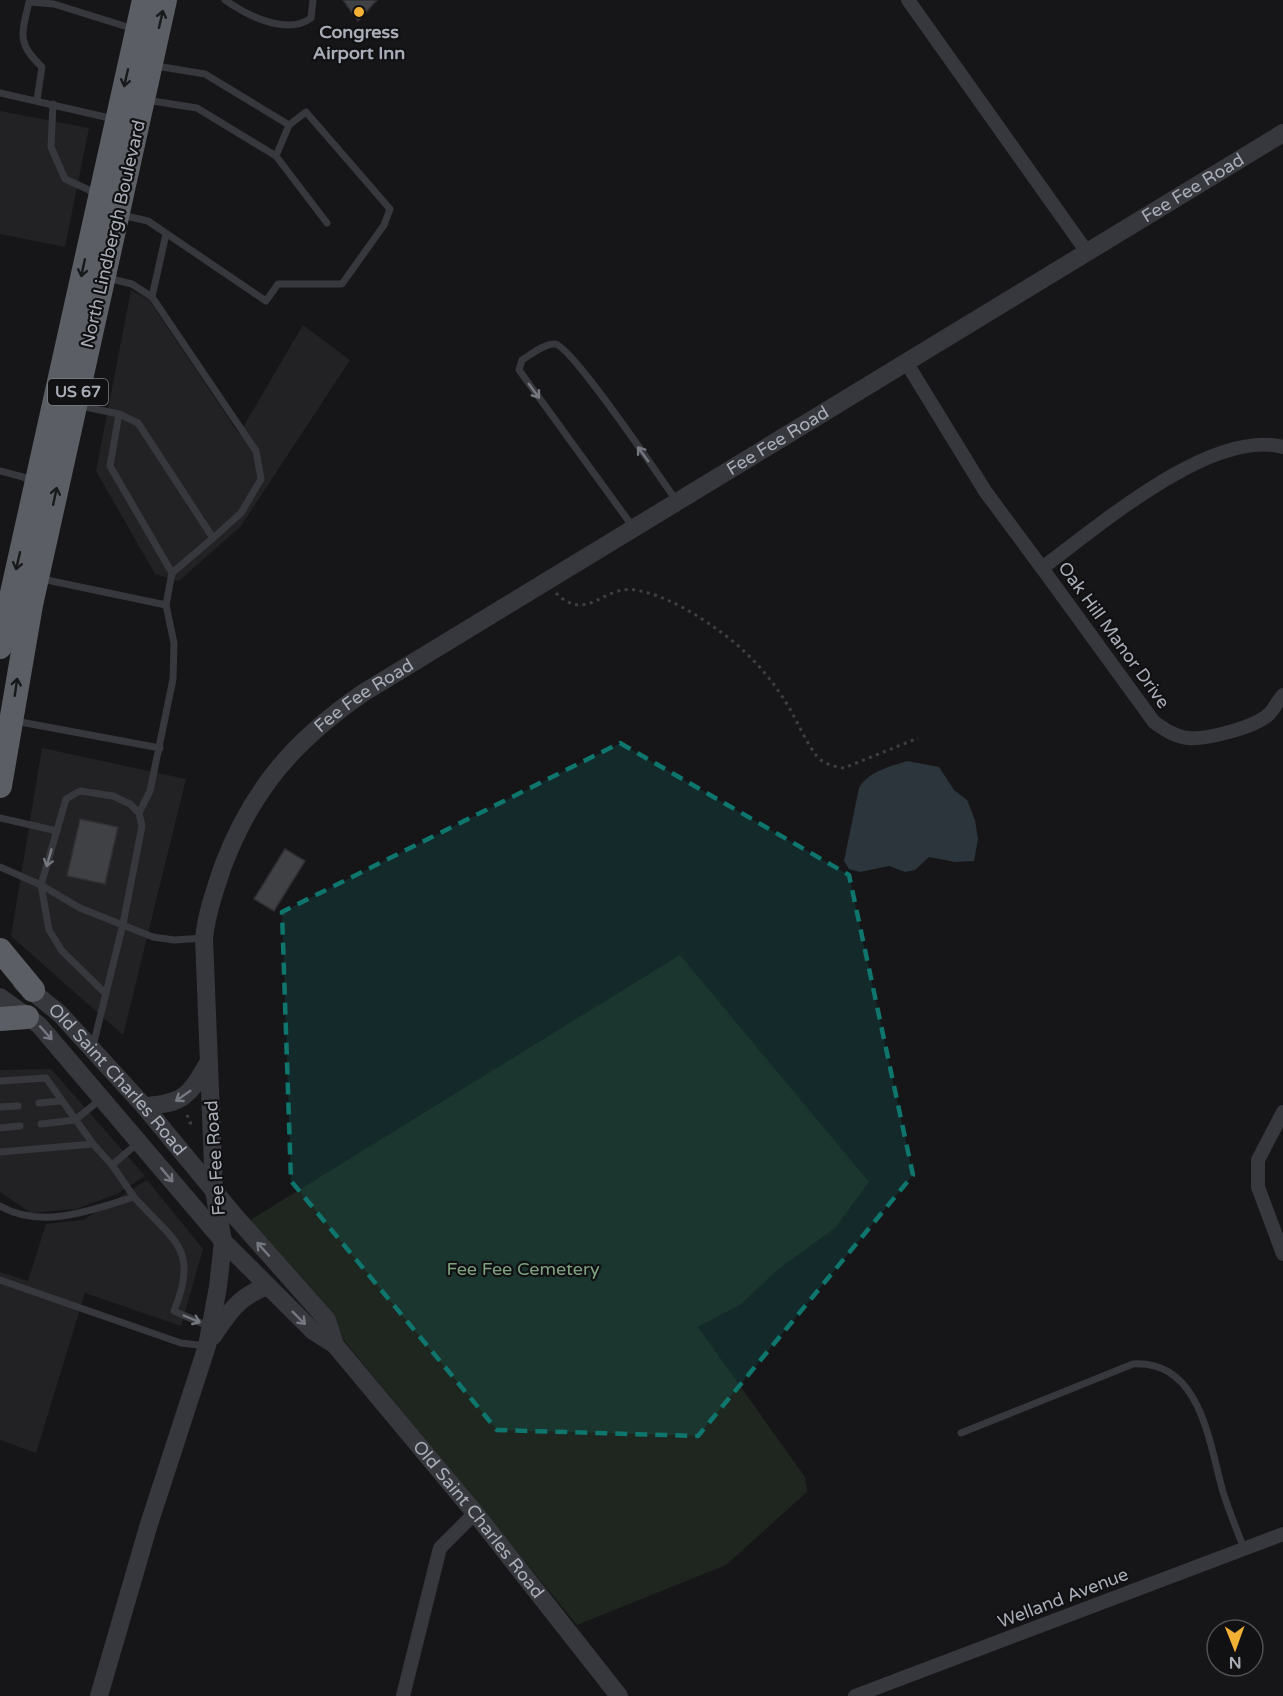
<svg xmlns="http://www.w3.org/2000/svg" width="1283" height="1696" viewBox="0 0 1283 1696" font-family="'Varela Round',sans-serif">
<rect width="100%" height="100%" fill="#161618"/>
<g fill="#222225">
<path d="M0,111L89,128L65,247L0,234Z"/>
<path d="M131,290L149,300L239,434L303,325L350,360L241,526L179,581L155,574L96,471Z"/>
<path d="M42,748L186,779L123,1035L11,936Z"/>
<path d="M51,1069L145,1176L117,1194L76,1209L31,1213L0,1192V1070Z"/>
<path d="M147,1180L203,1249L181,1326L85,1293L36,1453L0,1440V1272L28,1281L46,1224L83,1220Z"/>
</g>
<path fill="#1e261f" d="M680,955L869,1182L835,1228L777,1270L741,1304L698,1327L805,1477L807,1492L726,1565L577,1625L247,1222Z"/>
<path fill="#2c353c" d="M907,761L939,767L954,790L967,800L975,820L978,839L974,861L955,862L929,857L915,870L905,872L889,866L860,872L849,869L844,861L859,788C869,771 889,767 907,761Z"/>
<g fill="#404145" stroke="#303034" stroke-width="1.5">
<path d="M343,0H377L358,21Z"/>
<path d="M80,819L118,827L105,884L67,876Z"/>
<path d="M285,849L305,861L274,911L254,899Z"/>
</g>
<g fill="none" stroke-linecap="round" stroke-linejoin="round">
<g stroke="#3d3f44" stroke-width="3" stroke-dasharray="3 4.5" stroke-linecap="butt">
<path d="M556,593C587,624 604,584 636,590C664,595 695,613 718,630C748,651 773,679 791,711C799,725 806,742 816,755C821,763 835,767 844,768L918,738"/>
<path d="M187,1115L190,1123L196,1122"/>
</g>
<g stroke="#37383d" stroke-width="7">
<path d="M225,0C246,15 287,36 311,18L313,0"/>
<path d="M0,93L114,119"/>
<path d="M37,100L42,67C16,43 22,33 29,2L54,4L134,29"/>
<path d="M146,100L197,108L276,156L327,223"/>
<path d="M53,104L51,147L65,179L98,194"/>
<path d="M276,156L289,125"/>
<path d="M121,215L148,221L266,301L278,284H342L384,225L390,209L306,112L289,125L205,74L156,66"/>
<path d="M152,297L166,234"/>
<path d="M81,406L119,414L138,423L213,538L241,513L261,479L256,451L152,297L132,284L107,278"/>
<path d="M119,414L110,466L172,573L213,538"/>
<path d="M0,471L34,480"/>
<path d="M633,527L519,370L522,360C530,355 545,343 555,344C572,346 660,478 676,500"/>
<path d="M42,579L166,605"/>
<path d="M15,721L160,748"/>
<path d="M139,813L150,791L173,679L174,643L166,605L172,573"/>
<path d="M0,818L57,831"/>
<path d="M0,867L41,885L80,908L153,937L174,940L204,938"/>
<path d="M93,1046L123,924L142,826L139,813L130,804L113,796L80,791L66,799L41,885L49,930L62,951L106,994"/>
<path d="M0,1081L46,1078L93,1144L0,1152"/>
<path d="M39,1103L61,1101"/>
<path d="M0,1107L18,1106"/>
<path d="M41,1124L75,1120L101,1099"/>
<path d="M0,1128L20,1126"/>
<path d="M93,1144L112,1165"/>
<path d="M134,1197C173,1241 200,1248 174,1311L208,1326"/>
<path d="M0,1206C42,1230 92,1210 134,1197L112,1165L139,1142"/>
<path d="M0,1280L181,1343L207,1346"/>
<path d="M961,1433L1133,1364C1201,1360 1209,1443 1223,1492C1229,1511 1237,1530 1244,1549"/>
</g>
<g stroke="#37383d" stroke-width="14">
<path d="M908,0L1087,252"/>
<path d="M906,362L985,491L1042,568"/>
<path d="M1283,447C1211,428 1098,527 1042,568L1154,722C1164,729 1175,737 1188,738C1206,740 1256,727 1269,714C1274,709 1278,701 1283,695"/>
<path d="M1283,1112L1258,1160V1187L1283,1254"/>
<path d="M403,1696L440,1548L475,1513"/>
<path d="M855,1696L1283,1534"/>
</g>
<g stroke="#37383d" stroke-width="18">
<path id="s1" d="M22,983L60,1014L144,1106L234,1215L327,1320L335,1345"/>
<path id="s2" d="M0,997L39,1025L223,1241L313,1331L335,1345L475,1513L619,1696"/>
<path d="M144,1106C183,1104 189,1096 208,1063"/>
<path d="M213,1336C229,1312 239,1296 268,1286"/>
<path id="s3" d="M99,1696L149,1524L207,1346L218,1287L223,1241L214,1191L204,938C207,912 215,890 223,866C252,789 295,740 363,693L1283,133"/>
</g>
<g stroke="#5b5e65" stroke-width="24">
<path d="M0,647L144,0"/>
<path d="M0,786L31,605L165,0"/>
<path d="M0,950L33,990"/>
<path d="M0,1019L27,1017"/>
</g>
</g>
<defs><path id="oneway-shaft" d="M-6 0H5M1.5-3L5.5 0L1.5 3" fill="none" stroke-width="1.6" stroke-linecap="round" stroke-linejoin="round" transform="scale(1.5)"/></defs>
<g stroke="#18191b">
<use href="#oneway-shaft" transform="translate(161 19) rotate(-77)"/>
<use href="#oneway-shaft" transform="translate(126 78) rotate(103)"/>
<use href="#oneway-shaft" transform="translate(83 268) rotate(102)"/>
<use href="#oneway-shaft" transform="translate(55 496) rotate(-78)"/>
<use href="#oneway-shaft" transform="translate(18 561) rotate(103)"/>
<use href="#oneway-shaft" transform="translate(16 687) rotate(-82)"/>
</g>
<g stroke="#757881">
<use href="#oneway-shaft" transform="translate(534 391) rotate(54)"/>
<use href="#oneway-shaft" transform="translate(643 454) rotate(-126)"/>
<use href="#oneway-shaft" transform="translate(49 858) rotate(106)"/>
<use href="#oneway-shaft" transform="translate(46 1033) rotate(48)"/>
<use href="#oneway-shaft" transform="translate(183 1096) rotate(145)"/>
<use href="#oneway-shaft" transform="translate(167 1175) rotate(50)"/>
<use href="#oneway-shaft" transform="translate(263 1249) rotate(-132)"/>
<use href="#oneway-shaft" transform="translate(299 1318) rotate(45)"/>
<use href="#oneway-shaft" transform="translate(192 1319) rotate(23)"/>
</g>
<path fill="#0f766e" fill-opacity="0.2" stroke="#0f766e" stroke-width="4.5" stroke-dasharray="12 8" stroke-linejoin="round" d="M620,743L849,875L913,1175L698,1436L497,1430L291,1181L282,912Z"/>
<circle fill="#f2b134" stroke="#111113" stroke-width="2" cx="359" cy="12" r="6"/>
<g text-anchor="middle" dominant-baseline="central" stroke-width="4.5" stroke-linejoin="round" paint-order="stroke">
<rect fill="#111113" stroke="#7b7e86" stroke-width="1.5" x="48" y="379" width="60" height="26" rx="4.5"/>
<g font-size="16" font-weight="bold" fill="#a8adb8">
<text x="78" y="392">US 67</text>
</g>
<g font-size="18" font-weight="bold" fill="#a8adb8" stroke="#111113">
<text x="359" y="32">Congress<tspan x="359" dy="21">Airport Inn</tspan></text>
</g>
<g font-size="18" fill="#a8adb8" stroke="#111113">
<text stroke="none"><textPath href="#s3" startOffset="2049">Fee Fee Road</textPath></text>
<text transform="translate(113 234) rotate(-77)">North Lindbergh Boulevard</text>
<text stroke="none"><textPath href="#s3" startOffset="1563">Fee Fee Road</textPath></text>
<text transform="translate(1114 635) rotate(54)">Oak Hill Manor Drive</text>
<text stroke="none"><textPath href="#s3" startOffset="1077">Fee Fee Road</textPath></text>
<text stroke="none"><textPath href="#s1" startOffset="136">Old Saint Charles Road</textPath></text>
<text transform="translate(215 1158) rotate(-94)">Fee Fee Road</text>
<text stroke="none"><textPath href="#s2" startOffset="711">Old Saint Charles Road</textPath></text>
<text transform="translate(1063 1598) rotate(-21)">Welland Avenue</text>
</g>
<g font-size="18" fill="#7fa381" stroke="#111113">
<text x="523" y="1269">Fee Fee Cemetery</text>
</g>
</g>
<g transform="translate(1235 1648) rotate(179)"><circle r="28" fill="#111113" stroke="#4d4f55" stroke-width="1.5"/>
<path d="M0-4.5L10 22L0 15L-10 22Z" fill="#f2b134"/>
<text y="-9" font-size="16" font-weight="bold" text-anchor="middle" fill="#a8adb8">N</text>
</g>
</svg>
